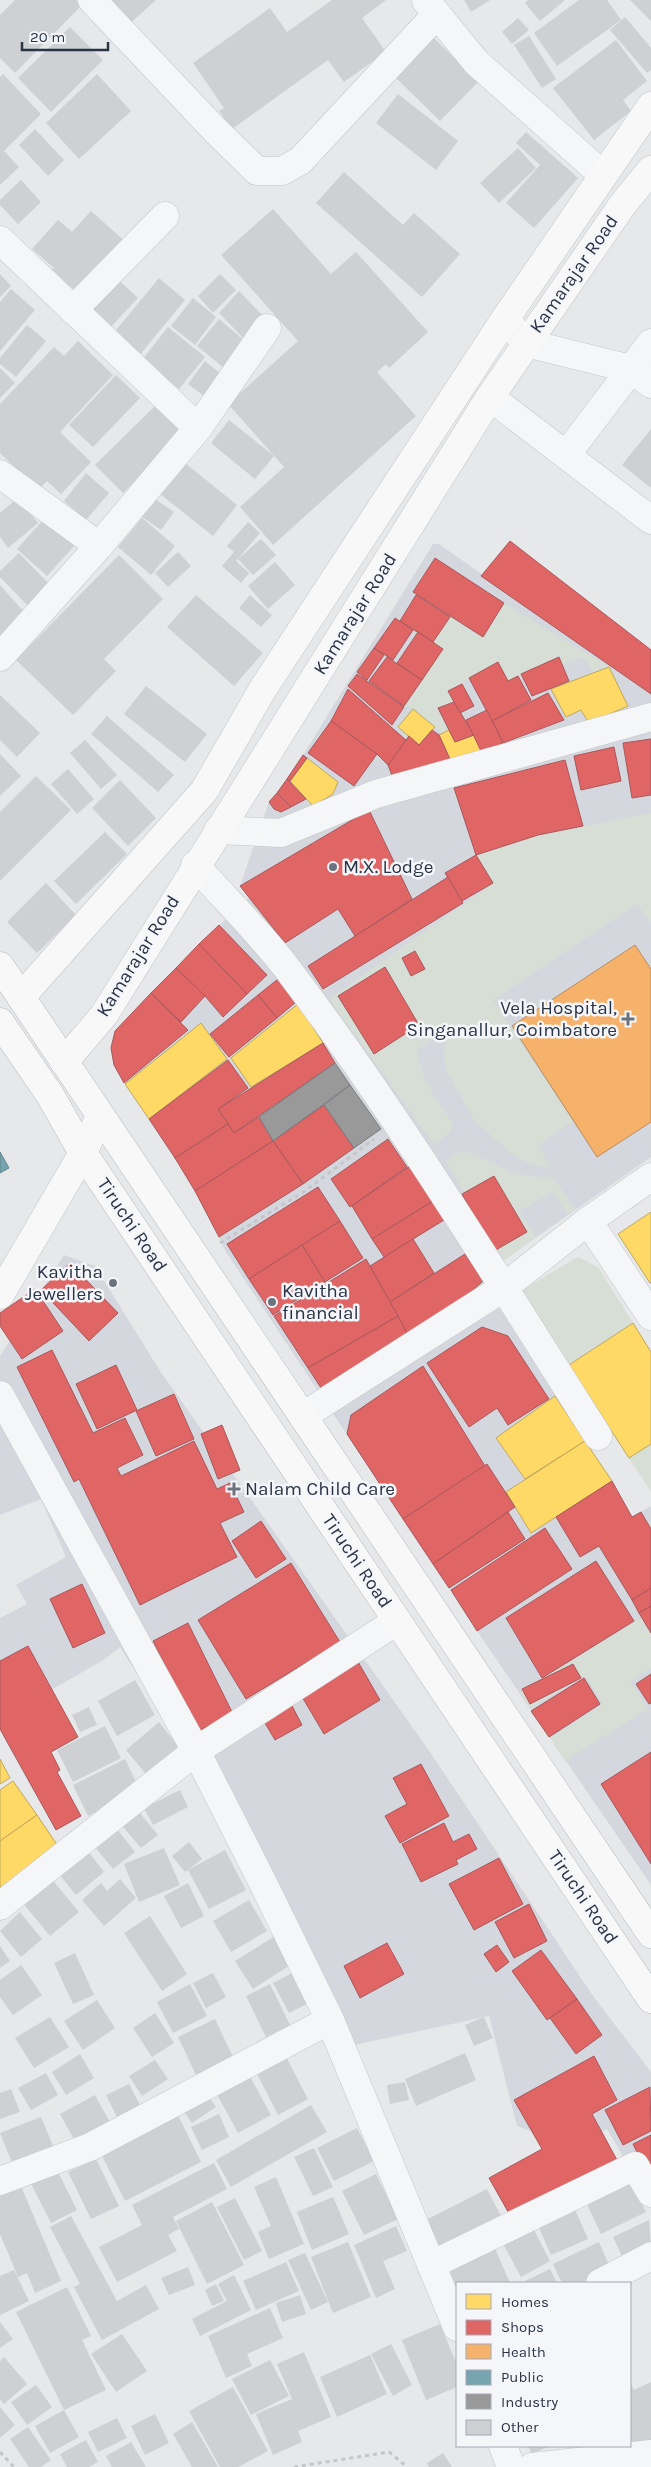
<svg xmlns="http://www.w3.org/2000/svg" width="651" height="2467" viewBox="0 0 651 2467" font-family="Karla,sans-serif">
<rect width="100%" height="100%" fill="#e6e8ea"/>
<g fill="#d4d7dd">
<path d="M433,544H439L651,693V1157L480,1277L632,1517L651,1506V1885L477,1631L226,1252L195,1190L114,1065L111,1048L115,1031L124,1021L199,944L249,898L240,886L269,802L277,793L303,755Z"/>
<path d="M64,1255L95,1266L160,1371L430,1752L593,1996L651,2072V2204L607,2129L568,2149L564,2143L517,2126L489,2016L354,2045L193,1763L120,1647L105,1659L44,1694L0,1709V1618L27,1604L16,1585L66,1557L41,1499L0,1515V1356Z"/>
</g>
<g fill="#d6ded6">
<path d="M504,603L609,667L593,672L584,657L562,665L558,657L508,681L498,662L448,691L454,702L438,708L449,730L442,733L413,709L404,706L442,649L433,642L450,617L483,637Z"/>
<path d="M651,813V923L637,904L493,1000L573,1121L539,1145L551,1169L529,1164L509,1152L474,1120L445,1069L444,1047L451,1028L417,1050C421,1079 437,1101 454,1124L449,1133L434,1145L329,999L494,883L476,855L538,835Z"/>
<path d="M464,1150L517,1174L547,1178L551,1175L575,1208L567,1214L553,1192L519,1211L536,1237L504,1260L445,1160Z"/>
<path d="M578,1257L598,1267L633,1323L569,1365L521,1291Z"/>
<path d="M651,1444V1492L629,1458Z"/>
<path d="M641,1618L651,1636V1668L630,1681L648,1709L565,1761L550,1738L603,1704L585,1675L530,1709L519,1693Z"/>
</g>
<g fill="#ffd966" stroke="#bfa85c">
<path d="M609,667L628,706L589,723L581,710L566,717L551,689Z"/>
<path d="M413,709L435,727L419,745L398,727Z"/>
<path d="M449,730L455,742L474,735L482,753L452,764L439,735Z"/>
<path d="M307,758L338,782L333,794L313,806L290,781Z"/>
<path d="M298,1004L323,1043L251,1087L231,1058Z"/>
<path d="M201,1023L227,1059L149,1119L125,1084Z"/>
<path d="M651,1212V1283H650L618,1234Z"/>
<path d="M633,1323L651,1352V1444L629,1458L569,1365Z"/>
<path d="M555,1396L585,1441L525,1479L496,1438Z"/>
<path d="M585,1441L612,1481L531,1533L506,1492Z"/>
<path d="M0,1759L10,1778L0,1784Z"/>
<path d="M13,1781L37,1815L0,1841V1790Z"/>
<path d="M37,1815L60,1849L3,1890L0,1886V1841Z"/>
</g>
<g fill="#e06666" stroke="#aa575c">
<path d="M510,541L651,650V694L481,576Z"/>
<path d="M435,558L504,603L483,637L413,592Z"/>
<path d="M416,595L450,617L433,642L400,621Z"/>
<path d="M395,618L413,630L393,660L374,648Z"/>
<path d="M418,632L443,649L422,680L397,663Z"/>
<path d="M374,648L384,655L367,680L357,672Z"/>
<path d="M387,657L422,680L404,706L369,681Z"/>
<path d="M559,657L569,681L532,696L521,674Z"/>
<path d="M498,662L508,681L518,676L531,700L492,721L469,678Z"/>
<path d="M357,674L404,707L392,725L348,686Z"/>
<path d="M462,684L474,706L460,713L448,691Z"/>
<path d="M348,689L407,741L388,765L377,754L331,721Z"/>
<path d="M548,693L564,720L503,743L492,721Z"/>
<path d="M454,702L474,735L455,742L438,708Z"/>
<path d="M487,710L503,743L482,753L466,720Z"/>
<path d="M331,721L377,754L354,786L308,753Z"/>
<path d="M432,730L439,735L450,759L393,778L388,765L409,736L419,745Z"/>
<path d="M651,739V795L632,798L623,743Z"/>
<path d="M614,747L621,781L581,790L574,756Z"/>
<path d="M303,755L307,758L290,781L287,779Z"/>
<path d="M565,760L583,826L538,835L476,855L454,788Z"/>
<path d="M287,779L306,799L291,807L277,793Z"/>
<path d="M277,793L291,807L281,812L274,809L269,802Z"/>
<path d="M369,810L412,899L355,936L338,909L285,943L240,886Z"/>
<path d="M476,855L493,883L462,901L445,873Z"/>
<path d="M448,877L463,903L323,989L308,966Z"/>
<path d="M219,925L267,975L247,994L199,944Z"/>
<path d="M199,944L247,994L223,1017L205,996L176,968Z"/>
<path d="M415,951L425,969L411,976L402,958Z"/>
<path d="M385,967L419,1025L374,1054L338,996Z"/>
<path d="M176,968L205,996L181,1022L151,993Z"/>
<path d="M278,979L296,1002L277,1018L258,995Z"/>
<path d="M151,993L188,1030L124,1083L114,1065L111,1048L115,1031Z"/>
<path d="M258,995L277,1018L229,1057L210,1034Z"/>
<path d="M323,1043L335,1063L234,1133L218,1109Z"/>
<path d="M228,1060L248,1088L218,1109L228,1124L175,1158L149,1119Z"/>
<path d="M324,1105L354,1148L303,1184L273,1141Z"/>
<path d="M259,1117L273,1141L195,1191L175,1158L228,1124L234,1133Z"/>
<path d="M388,1139L407,1167L350,1207L331,1179Z"/>
<path d="M273,1141L303,1184L219,1237L195,1191Z"/>
<path d="M413,1164L433,1201L372,1239L352,1206Z"/>
<path d="M494,1176L527,1232L494,1251L462,1194Z"/>
<path d="M318,1187L340,1221L249,1279L227,1244Z"/>
<path d="M433,1201L444,1220L384,1257L372,1239Z"/>
<path d="M340,1221L363,1258L325,1282L302,1245Z"/>
<path d="M413,1239L434,1273L390,1302L370,1266Z"/>
<path d="M302,1245L325,1282L273,1315L249,1279Z"/>
<path d="M465,1254L483,1281L453,1308L409,1337L390,1302Z"/>
<path d="M366,1259L398,1316L308,1368L274,1316Z"/>
<path d="M70,1263L118,1313L89,1341L41,1290Z"/>
<path d="M35,1289L63,1331L22,1359L0,1326V1313Z"/>
<path d="M398,1316L409,1337L327,1397L308,1368Z"/>
<path d="M482,1327L508,1336L549,1399L508,1425L497,1408L469,1427L427,1363Z"/>
<path d="M52,1350L93,1433L125,1418L143,1455L117,1468L121,1476L194,1441L217,1489L230,1483L244,1512L220,1523L237,1557L140,1605L79,1479L74,1482L17,1367Z"/>
<path d="M116,1365L137,1410L97,1429L76,1384Z"/>
<path d="M423,1366L485,1466L403,1519L347,1434L351,1415Z"/>
<path d="M174,1394L194,1439L156,1456L136,1411Z"/>
<path d="M222,1425L240,1470L218,1479L201,1434Z"/>
<path d="M487,1464L515,1507L433,1564L403,1519Z"/>
<path d="M612,1481L632,1517L641,1512L651,1529V1588L632,1600L599,1546L580,1557L556,1517Z"/>
<path d="M508,1512L525,1539L449,1588L433,1564Z"/>
<path d="M261,1521L286,1559L256,1578L232,1541Z"/>
<path d="M545,1528L572,1569L477,1631L451,1590Z"/>
<path d="M596,1561L634,1621L542,1678L506,1618Z"/>
<path d="M291,1563L340,1642L246,1699L198,1620Z"/>
<path d="M82,1584L105,1633L73,1648L50,1599Z"/>
<path d="M651,1588V1606L639,1613L632,1600Z"/>
<path d="M651,1606V1633L639,1613Z"/>
<path d="M188,1623L233,1714L198,1731L153,1641Z"/>
<path d="M28,1646L78,1737L51,1752L60,1770L57,1772L81,1816L56,1830L0,1729V1661Z"/>
<path d="M357,1660L380,1700L324,1734L301,1695Z"/>
<path d="M573,1664L581,1678L530,1704L522,1689Z"/>
<path d="M651,1674V1703L649,1704L636,1684Z"/>
<path d="M584,1678L600,1704L549,1737L531,1711Z"/>
<path d="M290,1702L302,1725L275,1740L262,1718Z"/>
<path d="M651,1752V1864L601,1784Z"/>
<path d="M421,1764L449,1816L400,1843L385,1816L407,1804L393,1778Z"/>
<path d="M444,1823L453,1842L469,1834L477,1849L456,1860L458,1864L421,1882L402,1844Z"/>
<path d="M499,1858L523,1904L474,1930L449,1884Z"/>
<path d="M529,1904L547,1941L514,1958L495,1922Z"/>
<path d="M387,1943L404,1974L360,1998L344,1966Z"/>
<path d="M497,1945L509,1962L496,1972L484,1954Z"/>
<path d="M541,1950L577,1999L547,2020L512,1971Z"/>
<path d="M577,1999L602,2035L576,2054L550,2018Z"/>
<path d="M594,2056L617,2100L592,2114L617,2160L511,2217L489,2178L542,2149L514,2100Z"/>
<path d="M650,2087L651,2131L623,2145L605,2110Z"/>
<path d="M651,2135V2181L633,2144Z"/>
</g>
<path fill="#f6b26b" stroke="#b98c60" d="M635,945L651,969V1122L597,1157L512,1026Z"/>
<path fill="#76a5af" stroke="#60838f" d="M0,1152L9,1168L0,1173Z"/>
<g fill="#999" stroke="#787b80">
<path d="M335,1063L350,1085L273,1141L259,1117Z"/>
<path d="M350,1085L381,1129L354,1148L324,1105Z"/>
</g>
<g fill="#ced0d3">
<path d="M15,0H76L81,6L15,73L0,58V15Z"/>
<path d="M104,0H156L127,26Z"/>
<path d="M332,0H386L362,18L386,52L344,82L328,60L232,129L219,111L224,108L193,63L270,8L287,32Z"/>
<path d="M464,0H490L471,12Z"/>
<path d="M528,0H565L540,21L525,3Z"/>
<path d="M579,0H607L621,20L557,66L534,33Z"/>
<path d="M630,0H651V21Z"/>
<path d="M625,17L651,48V70L647,73L610,30Z"/>
<path d="M518,18L529,30L512,44L502,32Z"/>
<path d="M70,27L103,60L51,112L18,78Z"/>
<path d="M430,34L478,82L440,121L391,73Z"/>
<path d="M529,36L556,79L542,88L514,45Z"/>
<path d="M616,40L647,81L623,100L631,111L594,140L553,88Z"/>
<path d="M3,74L41,114L4,151L19,167L0,185V77Z"/>
<path d="M97,74L131,111L79,159L46,123Z"/>
<path d="M398,94L458,141L436,170L376,123Z"/>
<path d="M35,129L64,160L48,176L19,145Z"/>
<path d="M526,132L578,178L534,228L506,203L540,165L516,143Z"/>
<path d="M518,148L536,168L499,203L480,183Z"/>
<path d="M344,172L403,225L414,213L460,254L422,297L316,203Z"/>
<path d="M21,180L41,202L18,224L0,205V200Z"/>
<path d="M273,209L331,274L356,252L428,332L389,368L386,364L377,372L416,416L273,545L240,507L284,467L228,404L298,341L221,255Z"/>
<path d="M91,211L128,244L82,297L52,270L54,268L32,249L58,220L72,232Z"/>
<path d="M0,274L11,286L0,297Z"/>
<path d="M220,274L236,290L213,313L198,296Z"/>
<path d="M114,276L138,298L108,330L85,309Z"/>
<path d="M159,278L185,300L138,357L112,335Z"/>
<path d="M11,289L35,310L0,351V302Z"/>
<path d="M239,291L266,319L245,340L219,313Z"/>
<path d="M193,298L216,317L195,345L171,326Z"/>
<path d="M219,319L245,341L223,367L197,346Z"/>
<path d="M27,325L46,341L16,377L0,364V358Z"/>
<path d="M168,327L205,357L179,389L142,360Z"/>
<path d="M78,341L113,375L60,432L91,462L61,494L47,481L38,490L0,453V404L54,347L64,356Z"/>
<path d="M205,361L221,374L204,396L188,384Z"/>
<path d="M0,368L15,383L0,398Z"/>
<path d="M116,375L140,398L93,447L69,425Z"/>
<path d="M156,405L183,432L123,493L95,465Z"/>
<path d="M229,420L274,456L255,479L211,443Z"/>
<path d="M651,429V488L622,465Z"/>
<path d="M185,463L237,505L213,536L160,494Z"/>
<path d="M86,473L109,493L86,520L64,501Z"/>
<path d="M18,498L38,523L8,548L0,537V513Z"/>
<path d="M155,499L174,512L161,530L142,517Z"/>
<path d="M45,518L75,545L47,576L17,549Z"/>
<path d="M142,518L175,546L151,575L118,547Z"/>
<path d="M248,522L260,533L236,561L249,573L241,583L222,566L234,552L227,546Z"/>
<path d="M261,539L276,555L253,575L238,559Z"/>
<path d="M178,552L191,566L168,587L155,573Z"/>
<path d="M19,553L50,585L28,606L0,577V571Z"/>
<path d="M119,555L163,599L104,659L116,671L73,715L16,660Z"/>
<path d="M275,562L295,585L268,609L248,586Z"/>
<path d="M0,585L26,614L0,638Z"/>
<path d="M196,595L263,653L234,686L167,627Z"/>
<path d="M250,595L272,615L261,627L239,608Z"/>
<path d="M146,686L207,734L185,762L124,714Z"/>
<path d="M0,695L40,733L17,757L0,740Z"/>
<path d="M107,716L174,775L158,792L91,734Z"/>
<path d="M85,740L117,775L101,789L70,753Z"/>
<path d="M0,754L21,776L0,796Z"/>
<path d="M68,769L94,799L77,814L51,784Z"/>
<path d="M36,776L71,810L0,881V812Z"/>
<path d="M120,780L156,818L128,846L92,808Z"/>
<path d="M105,832L127,854L76,904L54,881Z"/>
<path d="M46,883L76,915L37,953L7,922Z"/>
<path d="M135,1680L155,1715L117,1736L98,1701Z"/>
<path d="M89,1707L97,1725L80,1732L72,1715Z"/>
<path d="M159,1722L179,1747L146,1774L126,1750Z"/>
<path d="M105,1726L121,1758L73,1782L57,1750Z"/>
<path d="M125,1759L140,1790L88,1816L73,1785Z"/>
<path d="M180,1790L188,1807L153,1825L144,1808Z"/>
<path d="M135,1807L158,1835L141,1848L118,1821Z"/>
<path d="M113,1824L135,1852L113,1869L91,1842Z"/>
<path d="M189,1842L202,1859L185,1872L172,1856Z"/>
<path d="M84,1846L104,1872L76,1895L55,1869Z"/>
<path d="M164,1848L180,1885L139,1902L124,1864Z"/>
<path d="M225,1850L246,1890L209,1909L188,1870Z"/>
<path d="M50,1877L79,1912L50,1936L21,1901Z"/>
<path d="M120,1879L136,1898L104,1926L82,1900L101,1883L107,1891Z"/>
<path d="M188,1883L204,1916L181,1928L164,1896Z"/>
<path d="M249,1900L267,1931L231,1952L213,1921Z"/>
<path d="M20,1912L42,1939L21,1957L0,1931Z"/>
<path d="M150,1916L187,1974L162,1991L124,1933Z"/>
<path d="M275,1936L292,1964L253,1989L235,1961Z"/>
<path d="M0,1946L10,1961L0,1968Z"/>
<path d="M75,1953L94,1995L73,2004L54,1963Z"/>
<path d="M21,1965L42,1995L13,2015L0,1997V1980Z"/>
<path d="M296,1971L311,2002L289,2013L273,1983Z"/>
<path d="M213,1973L226,1997L206,2008L193,1983Z"/>
<path d="M190,1984L207,2016L173,2033L157,2002Z"/>
<path d="M270,1984L290,2025L266,2037L246,1996Z"/>
<path d="M97,2000L115,2028L83,2050L64,2021Z"/>
<path d="M155,2013L174,2043L152,2057L133,2028Z"/>
<path d="M50,2017L69,2047L34,2068L15,2038Z"/>
<path d="M484,2017L493,2038L474,2046L465,2025Z"/>
<path d="M215,2019L233,2057L196,2075L178,2037Z"/>
<path d="M283,2051L308,2099L278,2115L253,2066Z"/>
<path d="M465,2053L476,2080L416,2106L405,2079Z"/>
<path d="M80,2054L94,2078L66,2095L52,2072Z"/>
<path d="M155,2060L168,2079L142,2096L129,2076Z"/>
<path d="M247,2071L271,2115L238,2133L214,2089Z"/>
<path d="M46,2073L58,2095L31,2110L18,2088Z"/>
<path d="M405,2082L409,2100L390,2104L387,2085Z"/>
<path d="M129,2084L141,2107L118,2119L106,2095Z"/>
<path d="M11,2089L20,2112L0,2119V2093Z"/>
<path d="M206,2092L216,2107L192,2123L182,2109Z"/>
<path d="M95,2095L112,2126L77,2145L60,2114Z"/>
<path d="M311,2105L327,2132L231,2187L216,2160Z"/>
<path d="M175,2109L201,2162L125,2201L98,2148Z"/>
<path d="M219,2114L229,2137L202,2150L191,2127Z"/>
<path d="M41,2117L56,2153L15,2170L0,2133Z"/>
<path d="M357,2128L374,2161L334,2181L317,2148Z"/>
<path d="M314,2148L333,2187L313,2196L294,2157Z"/>
<path d="M96,2159L119,2206L91,2219L68,2172Z"/>
<path d="M214,2163L227,2189L173,2217L179,2229L168,2235L177,2251L117,2282L99,2247L142,2225L132,2205Z"/>
<path d="M55,2166L77,2210L51,2223L29,2180Z"/>
<path d="M376,2174L398,2219L364,2235L342,2191Z"/>
<path d="M628,2176L646,2212L601,2234L584,2198Z"/>
<path d="M276,2177L304,2244L269,2259L258,2232L271,2226L254,2187Z"/>
<path d="M21,2186L61,2281L35,2293L27,2273L18,2277L0,2234V2196Z"/>
<path d="M487,2189L505,2224L441,2256L424,2221Z"/>
<path d="M333,2197L349,2234L312,2250L297,2212Z"/>
<path d="M235,2198L262,2251L244,2260L217,2207Z"/>
<path d="M212,2202L244,2265L207,2284L176,2221Z"/>
<path d="M573,2205L588,2239L551,2255L536,2221Z"/>
<path d="M71,2216L117,2301L146,2285L159,2309L102,2340L74,2287L80,2284L50,2227Z"/>
<path d="M649,2220L651,2248L624,2260L613,2237Z"/>
<path d="M396,2226L407,2251L383,2261L395,2289L376,2298L354,2245Z"/>
<path d="M532,2226L550,2261L521,2277L502,2242Z"/>
<path d="M348,2242L371,2297L333,2313L311,2257Z"/>
<path d="M599,2242L612,2272L588,2283H562L553,2264Z"/>
<path d="M493,2244L510,2283H457V2288L447,2265Z"/>
<path d="M305,2253L328,2302L311,2310L288,2260Z"/>
<path d="M286,2262L299,2291L256,2310L243,2281Z"/>
<path d="M188,2267L195,2285L169,2295L161,2278Z"/>
<path d="M550,2269L557,2283H526L525,2281Z"/>
<path d="M14,2270L29,2301L0,2315V2276Z"/>
<path d="M234,2275L251,2310L200,2336L192,2319L227,2301L218,2284Z"/>
<path d="M216,2284L224,2301L212,2306L205,2290Z"/>
<path d="M67,2287L91,2336L82,2340L106,2390L64,2410L16,2312Z"/>
<path d="M300,2295L306,2314L282,2322L276,2303Z"/>
<path d="M270,2308L283,2338L247,2354L252,2366L226,2378L208,2336Z"/>
<path d="M0,2322L13,2339L0,2348Z"/>
<path d="M440,2324L457,2365V2387L426,2400L402,2340Z"/>
<path d="M122,2334L147,2371L116,2392L91,2354Z"/>
<path d="M391,2344L412,2385L393,2396L371,2354Z"/>
<path d="M304,2352L331,2417L298,2431L302,2442L273,2455L256,2414L292,2399L277,2364Z"/>
<path d="M370,2355L387,2394L337,2417L320,2377Z"/>
<path d="M4,2357L27,2384L4,2404L0,2399V2361Z"/>
<path d="M270,2360L289,2396L251,2415L232,2379Z"/>
<path d="M651,2382V2445L637,2452L630,2437V2383L634,2390Z"/>
<path d="M36,2385L52,2407L27,2425L11,2402Z"/>
<path d="M233,2387L268,2451L238,2467H220L189,2411Z"/>
<path d="M0,2407L15,2425L0,2438Z"/>
<path d="M64,2410L79,2437L50,2453L35,2426Z"/>
<path d="M155,2414L169,2443L145,2455L131,2426Z"/>
<path d="M117,2418L127,2438L98,2452L88,2432Z"/>
<path d="M192,2422L218,2467H192L173,2434Z"/>
<path d="M28,2427L51,2460L41,2467H29L10,2439Z"/>
<path d="M86,2440L98,2462L89,2467H67L60,2454Z"/>
<path d="M131,2442L146,2467H112L106,2456Z"/>
<path d="M528,2446H550L532,2454Z"/>
<path d="M443,2453L452,2467H429L427,2463Z"/>
</g>
<g fill="none" stroke-linecap="round" stroke-linejoin="round">
<defs>
<g id="minor">
<path d="M92,0L215,130L257,171H282L300,161L437,14"/>
<path d="M426,1L476,62L603,175"/>
<path d="M0,240L198,428"/>
<path d="M73,310L165,216"/>
<path d="M505,319L526,343L631,369L651,384"/>
<path d="M490,397L651,520"/>
<path d="M566,455L651,343"/>
<path d="M0,474L99,546"/>
<path d="M0,657L99,546L198,428L267,328"/>
<path d="M218,830L281,833L376,794L651,717"/>
<path d="M195,865C225,899 258,931 286,967C399,1116 497,1278 598,1436"/>
<path d="M588,1221L651,1316"/>
<path d="M0,1395L196,1751L264,1885L330,2020L457,2327"/>
<path d="M303,1416L503,1288L588,1221L651,1177"/>
<path d="M0,1906L196,1751L397,1621"/>
<path d="M0,2181L90,2147L330,2020"/>
<path d="M431,2265L635,2166L651,2193"/>
<path d="M600,2283L651,2256"/>
<path d="M503,2446L511,2467"/>
<path d="M532,2467L651,2454"/>
</g>
<g id="major">
<path d="M21,997L204,791L264,687L505,319L651,106"/>
<path d="M64,1062L104,1015L490,397L623,204L651,170"/>
<path d="M0,1295L83,1153L100,1116"/>
</g>
<g id="highway">
<path d="M0,966L651,1934"/>
<path d="M0,1022L50,1095L83,1153L651,1999"/>
</g>
</defs>
<use href="#minor" stroke="#c4c6c8" stroke-width="29"/>
<use href="#major" stroke="#c2c5c8" stroke-width="29"/>
<use href="#highway" stroke="#b8bbbf" stroke-width="29"/>
<g stroke="#c5c6ca" stroke-width="3" stroke-dasharray="4 4" stroke-linecap="butt">
<path d="M220,1243L305,1191L374,1139"/>
<path d="M0,2452L14,2467"/>
<path d="M294,2467L389,2452L407,2467"/>
</g>
<use href="#minor" stroke="#f5f6f7" stroke-width="28"/>
<use href="#major" stroke="#f8f8f8" stroke-width="28"/>
<use href="#highway" stroke="#f8f8f8" stroke-width="28"/>
</g>
<g fill="#6c737f" stroke="#f4f6f9" stroke-width="2">
<circle cx="333" cy="867" r="5"/>
<path d="M625.5 1011.5h5v5h5v5h-5v5h-5v-5h-5v-5h5z"/>
<circle cx="113" cy="1283" r="5"/>
<circle cx="272" cy="1302" r="5"/>
<path d="M231.5 1481.5h5v5h5v5h-5v5h-5v-5h-5v-5h5z"/>
</g>
<g text-anchor="middle" dominant-baseline="central" stroke-width="5" stroke-linejoin="round" paint-order="stroke">
<g font-size="19" fill="#2b3445" stroke="#f4f6f9">
<text transform="translate(574 274) rotate(-55)">Kamarajar Road</text>
<text transform="translate(355 614) rotate(-58)">Kamarajar Road</text>
<text transform="translate(138 956) rotate(-58)">Kamarajar Road</text>
<text transform="translate(132 1225) rotate(56)">Tiruchi Road</text>
<text transform="translate(357 1561) rotate(56)">Tiruchi Road</text>
<text transform="translate(583 1897) rotate(56)">Tiruchi Road</text>
</g>
<g font-size="19" fill="#2b3445" stroke="#f4f6f9" text-anchor="start">
<text x="343" y="867">M.X. Lodge</text>
<text x="617" y="1008" text-anchor="end">Vela Hospital,<tspan x="617" dy="22">Singanallur, Coimbatore</tspan></text>
<text x="103" y="1272" text-anchor="end">Kavitha<tspan x="103" dy="22">Jewellers</tspan></text>
<text x="282" y="1291">Kavitha<tspan x="282" dy="22">financial</tspan></text>
<text x="245" y="1489">Nalam Child Care</text>
</g>
</g>
<rect x="456" y="2282" width="175" height="165" fill="#f4f6f9" stroke="#a4a8b1"/>
<rect x="466" y="2294" width="25" height="15" fill="#ffd966" stroke="#a4a8b1"/>
<text x="501" y="2307" font-size="15" fill="#2b3445">Homes</text>
<rect x="466" y="2320" width="25" height="15" fill="#e06666" stroke="#a4a8b1"/>
<text x="501" y="2332" font-size="15" fill="#2b3445">Shops</text>
<rect x="466" y="2344" width="25" height="15" fill="#f6b26b" stroke="#a4a8b1"/>
<text x="501" y="2357" font-size="15" fill="#2b3445">Health</text>
<rect x="466" y="2370" width="25" height="15" fill="#76a5af" stroke="#a4a8b1"/>
<text x="501" y="2382" font-size="15" fill="#2b3445">Public</text>
<rect x="466" y="2394" width="25" height="15" fill="#999999" stroke="#a4a8b1"/>
<text x="501" y="2407" font-size="15" fill="#2b3445">Industry</text>
<rect x="466" y="2420" width="25" height="15" fill="#ced0d3" stroke="#a4a8b1"/>
<text x="501" y="2432" font-size="15" fill="#2b3445">Other</text>
<path d="M22 42v8h86v-8" fill="none" stroke="#2b3445" stroke-width="2.5"/>
<text x="30" y="42" font-size="15" fill="#2b3445" stroke="#f4f6f9" stroke-width="4" paint-order="stroke">20 m</text>
</svg>
